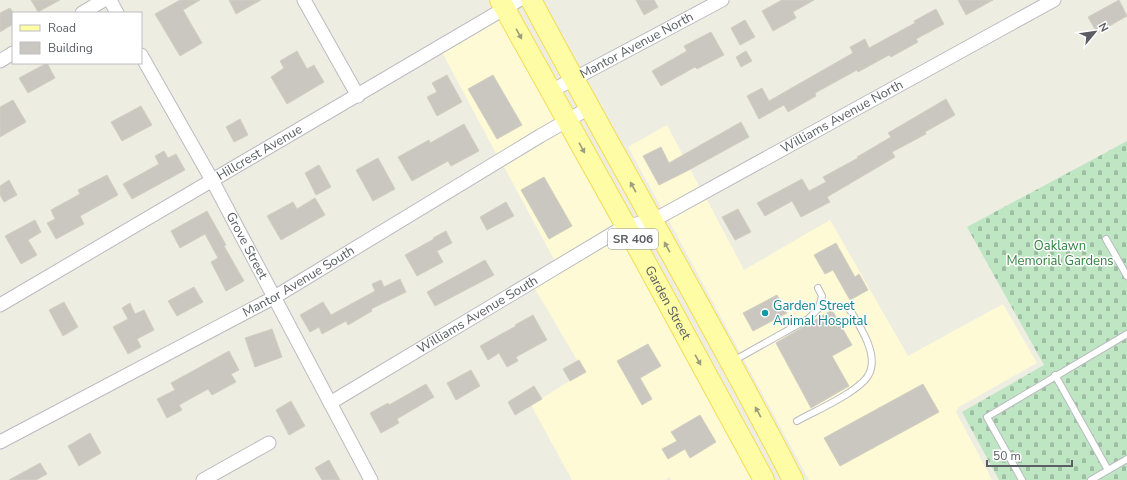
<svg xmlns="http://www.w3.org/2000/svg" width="1127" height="480" viewBox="0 0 1127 480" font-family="'Nunito Sans',sans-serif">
<defs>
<pattern id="cemetery-stones" width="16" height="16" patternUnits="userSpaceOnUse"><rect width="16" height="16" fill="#bee6c3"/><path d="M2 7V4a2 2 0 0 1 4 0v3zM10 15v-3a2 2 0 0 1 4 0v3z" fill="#9dbea2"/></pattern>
</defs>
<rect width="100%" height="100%" fill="#eeede2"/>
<g fill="#fffad6">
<path d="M502,17L559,119L497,155L442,52Z"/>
<path d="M667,125L700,188L662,209L628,147Z"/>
<path d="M564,129L617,224L555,261L503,165Z"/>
<path d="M706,198L744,270L830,220L908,356L1003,304L1037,363L959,407L956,412L992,480H809L668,219Z"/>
<path d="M623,234L757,480H671L669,477L665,480H572L531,405L584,372L534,287Z"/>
</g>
<path fill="url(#cemetery-stones)" d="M1127,141V480H999L962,412L1044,365L967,227Z"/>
<g fill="#c9c7bf" stroke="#d2cfc0">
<path d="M31,0H60L38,12Z"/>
<path d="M180,0H200L183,10L202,43L180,56L155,14Z"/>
<path d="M229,0H261L236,14Z"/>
<path d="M636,0H654L658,7L644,15Z"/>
<path d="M782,0H814L793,12L796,18L773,31L762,11Z"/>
<path d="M958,0H993L966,15Z"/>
<path d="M1119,0L1127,16L1097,33L1088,17Z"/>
<path d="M10,8L13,13V24L0,32V13Z"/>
<path d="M936,9L944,24L916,39L918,42L891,57L889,55L858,72L857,70L815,93L816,96L788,112L784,105L759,119L747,96L762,88L769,101L853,53L850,47L865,39L869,48L915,23L914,21Z"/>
<path d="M745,20L755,37L740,45L731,28Z"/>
<path d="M711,32L724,55L697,69L695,67L661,86L652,71L687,51L684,46Z"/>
<path d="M297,51L307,69L314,65L324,82L287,104L271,77L284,68L280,61Z"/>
<path d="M746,51L752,61L741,67L736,57Z"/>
<path d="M47,63L55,78L28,93L19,78Z"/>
<path d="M447,75L462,102L437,116L427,97L437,92L432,83Z"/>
<path d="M493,75L522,125L497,139L468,89Z"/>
<path d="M946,99L955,115L925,132L926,134L892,152L895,157L827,197L830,202L801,217L792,201L765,216L757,203L802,179L809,191L826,182L823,177L858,158L857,157L891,137L888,133Z"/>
<path d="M13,100L26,122L0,137V107Z"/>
<path d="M141,106L152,125L122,141L111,122Z"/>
<path d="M240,119L248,135L234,142L226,127Z"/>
<path d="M741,122L749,137L687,171L659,185L643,156L661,147L669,163Z"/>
<path d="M464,124L479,151L451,166L448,161L412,181L398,157L429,140L430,143Z"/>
<path d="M164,151L168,158L176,154L185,170L132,199L123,184L159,164L155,156Z"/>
<path d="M378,158L395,189L373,201L356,170Z"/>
<path d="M319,165L331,187L316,195L305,173Z"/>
<path d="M107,175L118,195L80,216L84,224L56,239L47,223L55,219L51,210L80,194L78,190Z"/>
<path d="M544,177L572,226L549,239L521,190Z"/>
<path d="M9,180L17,195L4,202L0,195V186Z"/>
<path d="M315,198L325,215L281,240L267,216L293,202L297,209Z"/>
<path d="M506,202L514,216L487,230L480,217Z"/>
<path d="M738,209L751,232L735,240L722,217Z"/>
<path d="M207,211L226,245L224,246L244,281L226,291L211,262L218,258L205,234L180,248L171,231Z"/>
<path d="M35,220L41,232L28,240L37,255L21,264L5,236Z"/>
<path d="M446,231L452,243L437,251L443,262L417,276L405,255L434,239L433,238Z"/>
<path d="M836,243L855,277L859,274L868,290L850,300L833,270L825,274L814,255Z"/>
<path d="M485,260L494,275L435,306L427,292Z"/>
<path d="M400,279L406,292L371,309L372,311L348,325L346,321L322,334L319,327L310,332L300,315L323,302L331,315L375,291L372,284L381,280L384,287Z"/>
<path d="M194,287L203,302L177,316L168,301Z"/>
<path d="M777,295L787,313L753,331L743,313Z"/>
<path d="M64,302L78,327L63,336L49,310Z"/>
<path d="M130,303L135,314L144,310L154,330L137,339L141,347L128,354L113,327L128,319L122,308Z"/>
<path d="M832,310L852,345L832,356L849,386L811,408L776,343Z"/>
<path d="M533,315L547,340L516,357L518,361L507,367L499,353L488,360L480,346L516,326L515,325Z"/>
<path d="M272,329L282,357L255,367L245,338Z"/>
<path d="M648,344L661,366L640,378L652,399L642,405L617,361Z"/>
<path d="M229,351L239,370L231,374L236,382L212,395L208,389L179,405L182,410L167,418L157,399L175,390L171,383Z"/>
<path d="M579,360L586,372L570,381L563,369Z"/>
<path d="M471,370L480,386L456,400L447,383Z"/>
<path d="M426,384L434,397L397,419L399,423L381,433L370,413L388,403L389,405Z"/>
<path d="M923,384L939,412L840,466L824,438Z"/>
<path d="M534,386L542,399L515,415L508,402Z"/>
<path d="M291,401L305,426L289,435L276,410Z"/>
<path d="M700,415L716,442L690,458L685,449L668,459L662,449L677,441L671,432Z"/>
<path d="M90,433L101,453L79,466L68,446Z"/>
<path d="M329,460L340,480H322L315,468Z"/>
<path d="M40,463L47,474L36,480H9Z"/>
</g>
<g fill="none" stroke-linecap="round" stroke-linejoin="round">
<defs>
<g id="service">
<path d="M1106,239L1127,276"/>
<path d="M733,361L808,319L819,308L822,296L818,288"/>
<path d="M1055,375L1108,470"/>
<path d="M797,421C815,411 861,391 869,374C879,355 860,326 850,310"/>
<path d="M1022,480L987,417L1127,334"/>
<path d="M1091,480L1127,459"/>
</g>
<g id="minor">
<path d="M110,0L117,13"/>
<path d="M304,0L358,96"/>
<path d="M82,13L104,0"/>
<path id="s1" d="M141,55L212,180L371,480"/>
<path d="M0,61L13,53"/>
<path id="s2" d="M551,91L722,0"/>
<path id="s3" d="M0,305L519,0"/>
<path id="s4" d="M330,403L617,231L626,226L652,221L1054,0"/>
<path id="s5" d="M0,442L273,298L540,136L589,108"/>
<path d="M203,480L269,443"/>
</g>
<g id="primary">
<path id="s6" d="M500,0L626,226L764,480"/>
<path d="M531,0C617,161 710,318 793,480"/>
</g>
</defs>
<use href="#service" stroke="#babbc1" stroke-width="8"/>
<use href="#minor" stroke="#babbc1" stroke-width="15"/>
<use href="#primary" stroke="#f4dc54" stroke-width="22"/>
<use href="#service" stroke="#fff" stroke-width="6"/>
<use href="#minor" stroke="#fff" stroke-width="13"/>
<use href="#primary" stroke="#fffca6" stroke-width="20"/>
</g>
<defs><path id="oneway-solid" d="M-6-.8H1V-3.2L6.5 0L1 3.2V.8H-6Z"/></defs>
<g fill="#9c9d7e">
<use href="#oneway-solid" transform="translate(519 34) rotate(61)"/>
<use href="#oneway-solid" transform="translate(582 148) rotate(61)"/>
<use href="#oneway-solid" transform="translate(633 187) rotate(-119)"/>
<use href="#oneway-solid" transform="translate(667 247) rotate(-119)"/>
<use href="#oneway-solid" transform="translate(698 360) rotate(61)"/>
<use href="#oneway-solid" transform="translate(758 412) rotate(-119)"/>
</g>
<circle fill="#0f9aa8" stroke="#fff" stroke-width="1.5" cx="765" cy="313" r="4"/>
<g text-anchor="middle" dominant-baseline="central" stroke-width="3" stroke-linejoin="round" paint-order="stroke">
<rect fill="#fff" stroke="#8c8e92" stroke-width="1" x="608" y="229" width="50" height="20" rx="3"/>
<g font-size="12" font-weight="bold" fill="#5a5d63">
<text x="633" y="239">SR 406</text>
</g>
<g font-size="13" fill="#5a5d63" stroke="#fff">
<text stroke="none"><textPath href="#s2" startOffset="97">Mantor Avenue North</textPath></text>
<text stroke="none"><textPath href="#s4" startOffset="588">Williams Avenue North</textPath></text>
<text stroke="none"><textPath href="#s3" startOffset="301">Hillcrest Avenue</textPath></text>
<text stroke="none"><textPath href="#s1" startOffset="218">Grove Street</textPath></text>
<text stroke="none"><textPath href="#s5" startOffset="339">Mantor Avenue South</textPath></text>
<text stroke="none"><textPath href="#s6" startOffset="346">Garden Street</textPath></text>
<text stroke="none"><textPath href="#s4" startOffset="172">Williams Avenue South</textPath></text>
</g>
<g font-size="13" fill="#328340" stroke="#fff">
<text x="1060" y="246">Oaklawn<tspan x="1060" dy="15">Memorial Gardens</tspan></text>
</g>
<g font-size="13" fill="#0d838f" stroke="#fff" text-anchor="start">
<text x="773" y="306">Garden Street<tspan x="773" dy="15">Animal Hospital</tspan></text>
</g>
</g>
<rect x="12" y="12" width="130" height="52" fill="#ffffff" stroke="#bdbec1"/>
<rect x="20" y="25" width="20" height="6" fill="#fffca6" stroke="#bdbec1"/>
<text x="48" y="32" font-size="12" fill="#5a5d63">Road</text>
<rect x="20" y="42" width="20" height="12" fill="#c9c7bf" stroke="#bdbec1"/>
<text x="48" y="52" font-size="12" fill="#5a5d63">Building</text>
<g transform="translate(1095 32) rotate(61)" stroke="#ffffff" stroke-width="3" paint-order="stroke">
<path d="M0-3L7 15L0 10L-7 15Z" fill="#5a5d63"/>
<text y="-6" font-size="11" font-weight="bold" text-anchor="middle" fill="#5a5d63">N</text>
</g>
<path d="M987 460v6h85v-6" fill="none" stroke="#5a5d63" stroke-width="2"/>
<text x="993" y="460" font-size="12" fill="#5a5d63" stroke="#ffffff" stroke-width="3" paint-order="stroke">50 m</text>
</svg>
